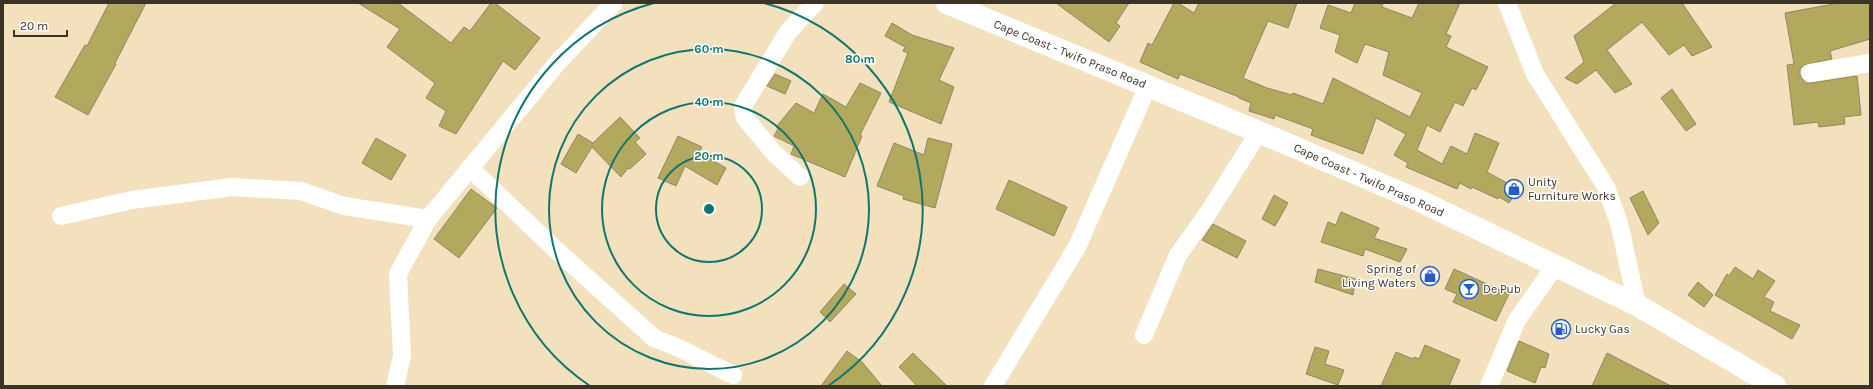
<svg xmlns="http://www.w3.org/2000/svg" width="1873" height="389" viewBox="0 0 1873 389" font-family="Karla,sans-serif">
<rect width="100%" height="100%" fill="#f3e0bd"/>
<g fill="#b3a95e" stroke="#8c8865">
<path d="M109,3H146L115,63L116,64L88,115L55,97L85,45L87,46Z"/>
<path d="M358,3H398L451,43L464,27L470,31L491,3H495L540,38L515,70L503,61L456,134L439,126L446,111L426,98L435,83L387,47L400,29Z"/>
<path d="M1056,3H1129L1116,23L1120,26L1109,42Z"/>
<path d="M1174,3H1178L1194,13L1199,3H1297L1288,28L1268,21L1243,78L1267,88L1292,95L1293,93L1323,104L1333,78L1410,117L1422,93L1383,75L1389,52L1365,44L1357,63L1335,52L1340,35L1320,28L1328,5L1351,13L1355,3H1383L1382,7L1412,18L1419,3H1460L1446,34L1451,36L1446,47L1488,67L1476,90L1472,88L1463,106L1455,102L1440,132L1427,125L1417,150L1442,164L1451,146L1467,154L1475,133L1499,143L1487,172L1518,189L1509,203L1499,197L1498,199L1472,187L1471,189L1460,183L1457,189L1406,167L1408,163L1394,155L1406,134L1376,118L1363,154L1311,135L1313,129L1275,115L1274,119L1249,111L1251,103L1239,98V97L1180,74L1178,79L1140,62L1148,43L1152,45Z"/>
<path d="M1616,3H1682L1712,47L1692,56L1684,45L1669,55L1642,22L1607,50L1632,84L1615,93L1596,70L1577,84L1565,78L1584,62L1574,36Z"/>
<path d="M1839,3H1870V39L1830,51L1832,59L1804,65L1800,69V75L1806,83H1811L1857,76L1861,115L1844,117L1845,124L1819,127L1818,122L1794,125L1787,65L1794,64L1785,13Z"/>
<path d="M892,23L912,35L954,48L939,80L954,87L941,124L889,102L908,53L903,51L905,47L885,36Z"/>
<path d="M775,74L791,81L785,94L767,86Z"/>
<path d="M860,83L881,93L860,135L862,136L845,177L791,154L794,146L774,136L778,129L776,127L796,103L814,113L823,94L846,107Z"/>
<path d="M1672,89L1696,124L1686,131L1661,98Z"/>
<path d="M620,117L640,138L635,142L646,154L630,169L628,168L621,177L592,147L576,173L561,164L578,134L593,143Z"/>
<path d="M678,136L702,147L699,152L726,168L717,185L685,166L676,186L658,178Z"/>
<path d="M376,138L406,155L391,180L362,163Z"/>
<path d="M928,138L952,144L935,208L903,199L904,196L877,186L894,143L924,155Z"/>
<path d="M1009,180L1067,207L1054,236L996,209Z"/>
<path d="M471,189L497,208L459,258L434,239Z"/>
<path d="M1643,191L1659,223L1648,235L1630,198Z"/>
<path d="M1274,195L1288,203L1275,226L1262,219Z"/>
<path d="M1341,212L1379,228L1374,238L1407,249L1400,262L1365,249L1363,256L1321,242L1328,222L1336,225Z"/>
<path d="M1213,224L1246,241L1237,258L1202,240Z"/>
<path d="M1735,267L1753,279L1758,270L1775,281L1764,297L1774,302L1770,311L1800,325L1792,339L1715,295L1727,274L1729,276Z"/>
<path d="M1318,269L1356,279L1353,295L1315,282Z"/>
<path d="M1454,269L1509,294L1496,321L1453,302L1457,294L1445,289Z"/>
<path d="M1698,282L1713,295L1704,307L1688,295Z"/>
<path d="M844,284L856,294L830,322L820,312Z"/>
<path d="M1519,341L1549,354L1545,368L1541,367L1535,383L1507,371Z"/>
<path d="M1425,345L1460,360L1449,386H1381L1396,352L1413,359L1414,357L1419,359Z"/>
<path d="M1315,347L1329,351L1325,364L1344,370L1338,385L1306,374Z"/>
<path d="M847,351L862,362L882,386H821Z"/>
<path d="M913,353L947,386H917L899,367Z"/>
<path d="M1607,353L1671,386H1592Z"/>
</g>
<g fill="none" stroke-linecap="round" stroke-linejoin="round">
<g stroke="#fff" stroke-width="18">
<path d="M1507,3L1535,74L1606,187L1619,223L1637,305"/>
<path d="M1810,73L1870,63"/>
<path d="M470,168L554,248L654,338L681,349L733,375"/>
<path d="M800,177L774,153L745,118L743,106L788,32L815,3"/>
<path d="M61,216L132,200L232,187L301,191L344,206L428,219"/>
<path d="M1144,335L1178,255L1208,213L1259,132"/>
<path d="M395,386L402,356L398,274L428,219L558,62L614,3"/>
<path d="M993,386L1077,247L1148,86"/>
<path d="M1489,386L1517,320L1555,266"/>
</g>
<path stroke="#fff" stroke-width="22" d="M947,3L1259,132L1420,201L1637,305L1775,386"/>
</g>
<g fill="none" stroke="#0f766e" stroke-width="2">
<circle cx="709" cy="209" r="53"/>
<circle cx="709" cy="209" r="107"/>
<circle cx="709" cy="209" r="160"/>
<path d="M590 386A213 213 0 0 1 654 3M764 3A213 213 0 0 1 828 386"/>
</g>
<defs>
<symbol id="shop-ring" viewBox="-11 -11 22 22"><circle r="9.5" fill="#fff" stroke="#255cca" stroke-width="1.5"/><path d="M-5-2.5h2.3a2.7 3.5 0 0 1 5.4 0H5L5.5 6h-11ZM-1.5-2.5h3a1.5 2.3 0 0 0-3 0Z" fill="#255cca"/></symbol>
<symbol id="bar-ring" viewBox="-11 -11 22 22"><circle r="9.5" fill="#fff" stroke="#255cca" stroke-width="1.5"/><path d="M-6-5H6L.8 .8V4.5H3.5V6h-7V4.5H-.8V.8Z" fill="#255cca"/></symbol>
<symbol id="fuel-ring" viewBox="-11 -11 22 22"><circle r="9.5" fill="#fff" stroke="#255cca" stroke-width="1.5"/><path d="M-5.5-6h7V0h2V4h1.3V-2.5L3-4.5l.8-.8L6-3V5H2.5V1h-1V6h-7ZM-4.2-4.7v3.2H.2V-4.7Z" fill="#255cca"/></symbol>
</defs>
<g fill-rule="evenodd">
<use href="#shop-ring" x="1503" y="178" width="22" height="22"/>
<use href="#shop-ring" x="1419" y="265" width="22" height="22"/>
<use href="#bar-ring" x="1458" y="278" width="22" height="22"/>
<use href="#fuel-ring" x="1550" y="318" width="22" height="22"/>
</g>
<g text-anchor="middle" dominant-baseline="central" stroke-width="3" stroke-linejoin="round" paint-order="stroke">
<g font-size="12" fill="#3b3325" stroke="#fff">
<text transform="translate(1070 54) rotate(22)">Cape Coast - Twifo Praso Road</text>
<text transform="translate(1369 180) rotate(24)">Cape Coast - Twifo Praso Road</text>
</g>
<g font-size="12" fill="#3b3325" stroke="#fff" text-anchor="start">
<text x="1528" y="182">Unity<tspan x="1528" dy="14">Furniture Works</tspan></text>
<text x="1416" y="269" text-anchor="end">Spring of<tspan x="1416" dy="14">Living Waters</tspan></text>
<text x="1483" y="289">De Pub</text>
<text x="1575" y="329">Lucky Gas</text>
</g>
</g>
<circle cx="709" cy="209" r="6" fill="#0f766e" stroke="#fff" stroke-width="2"/>
<g font-size="12" text-anchor="middle" font-weight="bold" fill="#0f766e" stroke="#fff" stroke-width="3" stroke-linejoin="round" paint-order="stroke">
<text x="709" y="53">60 m</text>
<text x="860" y="63">80 m</text>
<text x="709" y="106">40 m</text>
<text x="709" y="160">20 m</text>
</g>
<rect width="1873" height="389" fill="none" stroke="#3b3325" stroke-width="8"/>
<path d="M14 30v6h53v-6" fill="none" stroke="#3b3325" stroke-width="2"/>
<text x="20" y="30" font-size="12" fill="#3b3325" stroke="#ffffff" stroke-width="3" paint-order="stroke">20 m</text>
</svg>
